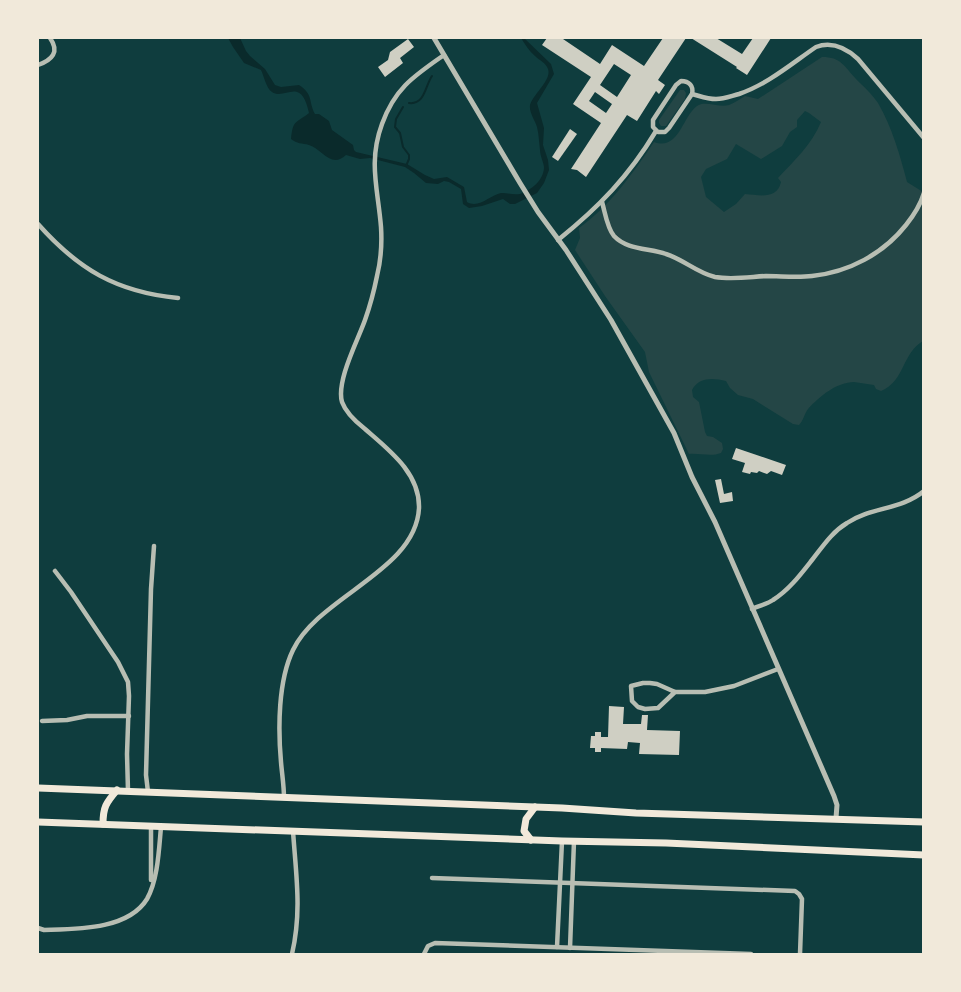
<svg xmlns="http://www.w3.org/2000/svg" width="961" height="992" viewBox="0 0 961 992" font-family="Merriweather,serif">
<rect width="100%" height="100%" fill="#0f3d3e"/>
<g fill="#244646" fill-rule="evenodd">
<path d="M822,57C841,57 844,66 856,79C863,86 872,94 878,103C892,127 900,155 907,182L923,192V341C902,353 905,381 881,391L876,389L874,385C867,384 861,383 854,382C837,382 820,396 808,409C804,414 804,420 799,425L793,424L753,399L738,395L730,388L726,381C713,378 699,377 692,390L693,397L699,402L705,432L707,436L713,437L722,443L723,449L721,453C711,457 700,453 689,454L649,372L645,352L605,296L575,250L580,238L579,228C610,206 633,173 654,142C679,151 682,117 697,106C705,100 719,108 729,105C734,103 740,99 745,96L758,99ZM805,111L809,113L821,122C812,144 794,161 778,178L781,182C777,200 759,195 745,194L736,204L724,212L706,197L701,177L706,169L727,159L736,144L761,159L782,146L790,132L797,127V120Z"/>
<path d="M680,90H684L686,93L685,99L666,126H661L659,123V120Z"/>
</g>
<path fill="#0a2a2b" d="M228,38H240L246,51L250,56L265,69L275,85L281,87L299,85C314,95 308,101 315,114H319L329,121L332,130L353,145L354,150L356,152L407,164L425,175L434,179L447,177L464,187L467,202C479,209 490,195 501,193C508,193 513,195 520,194C531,190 543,181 544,168C544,163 540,156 540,150C539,143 539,135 537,127C535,120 529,113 530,105C533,94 552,80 548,69C546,63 539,60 535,56C529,51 525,44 521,38H524L551,64L554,74L537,103L544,128L543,145L548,160L549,170L544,183L537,193L515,204H510L503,199L482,206L469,208L463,204L461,189L449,182L444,181L438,184L426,183L414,173L405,167L370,158L360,159L346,155C331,169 322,149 309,145C302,143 297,144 291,139C293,120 295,124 309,113C301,75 285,101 272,92C266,88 264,76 261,70L244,63L233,47Z"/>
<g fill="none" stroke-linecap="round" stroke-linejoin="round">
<g stroke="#0a2a2b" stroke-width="2">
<path d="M409,103C425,105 425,86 432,76"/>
<path d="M403,107L396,119L395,127L400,133L403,147L409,155V159L406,166"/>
</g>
</g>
<g fill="#cfcfc3" fill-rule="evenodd">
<path d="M547,38H564L563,39L600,64L612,45L644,66L663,38H686L658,80L665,85L659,94L656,91L637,121L627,115L586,177L577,170L571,169L601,123L573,104L591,77L542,45ZM614,64L631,75L617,97L600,85ZM595,92L612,104L606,113L589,101Z"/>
<path d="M691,38H716L742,54L753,38H771L747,75L736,68L737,67Z"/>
<path d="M408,39L414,47L400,58L403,63L385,77L378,67L388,60L390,52Z"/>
<path d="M570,129L577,134L558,161L552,157Z"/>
<path d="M736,448L786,465L782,475L771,471L767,474L759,471L757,473L751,472L750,474L742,472L745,463L732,459Z"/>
<path d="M721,479L724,494L732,492L733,501L720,503L715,480Z"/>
<path d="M609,706L624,707L623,724H641L642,715H648L647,730L680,731L679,755L639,754L640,743L628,742L627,749L601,748V752H595V748H590L591,736H595V732H601V737H608Z"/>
</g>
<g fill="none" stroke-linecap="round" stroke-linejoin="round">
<g stroke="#b8beb3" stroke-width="4.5">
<path d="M38,65C52,60 60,52 50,38"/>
<path d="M681,81C689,81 694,86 692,94L669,128L665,132H658L653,127V120L676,85Z"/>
<path d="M692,94C700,96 707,99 716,99C724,99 731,96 739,94C768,84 791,64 816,47C832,41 846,48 858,59L924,138"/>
<path d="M602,202C605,212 607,228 614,236C627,250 649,248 666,254C683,259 697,273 715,277C732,280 749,277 766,276C781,276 797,278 812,276C849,272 883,254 906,225C914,215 920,206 924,193"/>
<path d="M38,224C78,269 116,292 178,298"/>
<path d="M558,240C599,207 629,176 656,131"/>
<path d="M55,571L71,592L118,662L128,682L129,696L127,754L128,791"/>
<path d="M752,609C759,606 767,604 773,600C789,590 801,574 812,560C823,546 832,532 847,523C871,507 901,510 924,491"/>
<path d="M675,692L658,708L645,709L638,707L632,701L631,686L643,683H650L657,684L675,692H705L734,686L778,669"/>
<path d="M42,721L67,720L87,716H129"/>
<path d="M148,792L146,775L151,589L154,546"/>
<path d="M284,798C284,786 282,774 281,762C278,729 278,681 293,650C319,596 416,571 419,508C420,473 389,450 365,429C356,422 346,413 342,402C336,381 358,340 365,320C370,306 374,291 377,276C381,260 382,243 381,227C378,189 368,162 382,124C395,88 414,76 444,55"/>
<path d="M151,827V880"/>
<path d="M432,878L795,891L799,894L802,899L800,954"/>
<path d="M38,928L44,930C76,929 128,930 147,899C158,880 159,848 161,827"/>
<path d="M557,947L562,841"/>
<path d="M570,948L574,841"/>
<path d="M292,954C302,911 296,875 293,831"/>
<path d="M424,954L428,946L435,943L751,954"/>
</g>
<path stroke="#b8beb3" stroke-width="5" d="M434,38L520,183L538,212L566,250L611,320L674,433L692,477L715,522L834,796L837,805L836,818"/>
<g stroke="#f1e9da" stroke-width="7">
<path d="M38,788L562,808L636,813L924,822"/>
<path d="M38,822L562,841L666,843L924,855"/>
<path d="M103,824C103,807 106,803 117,790"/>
<path d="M531,840L524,831L526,819L535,807"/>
</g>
</g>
<rect width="961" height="992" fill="none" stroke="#f1e9da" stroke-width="78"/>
</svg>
